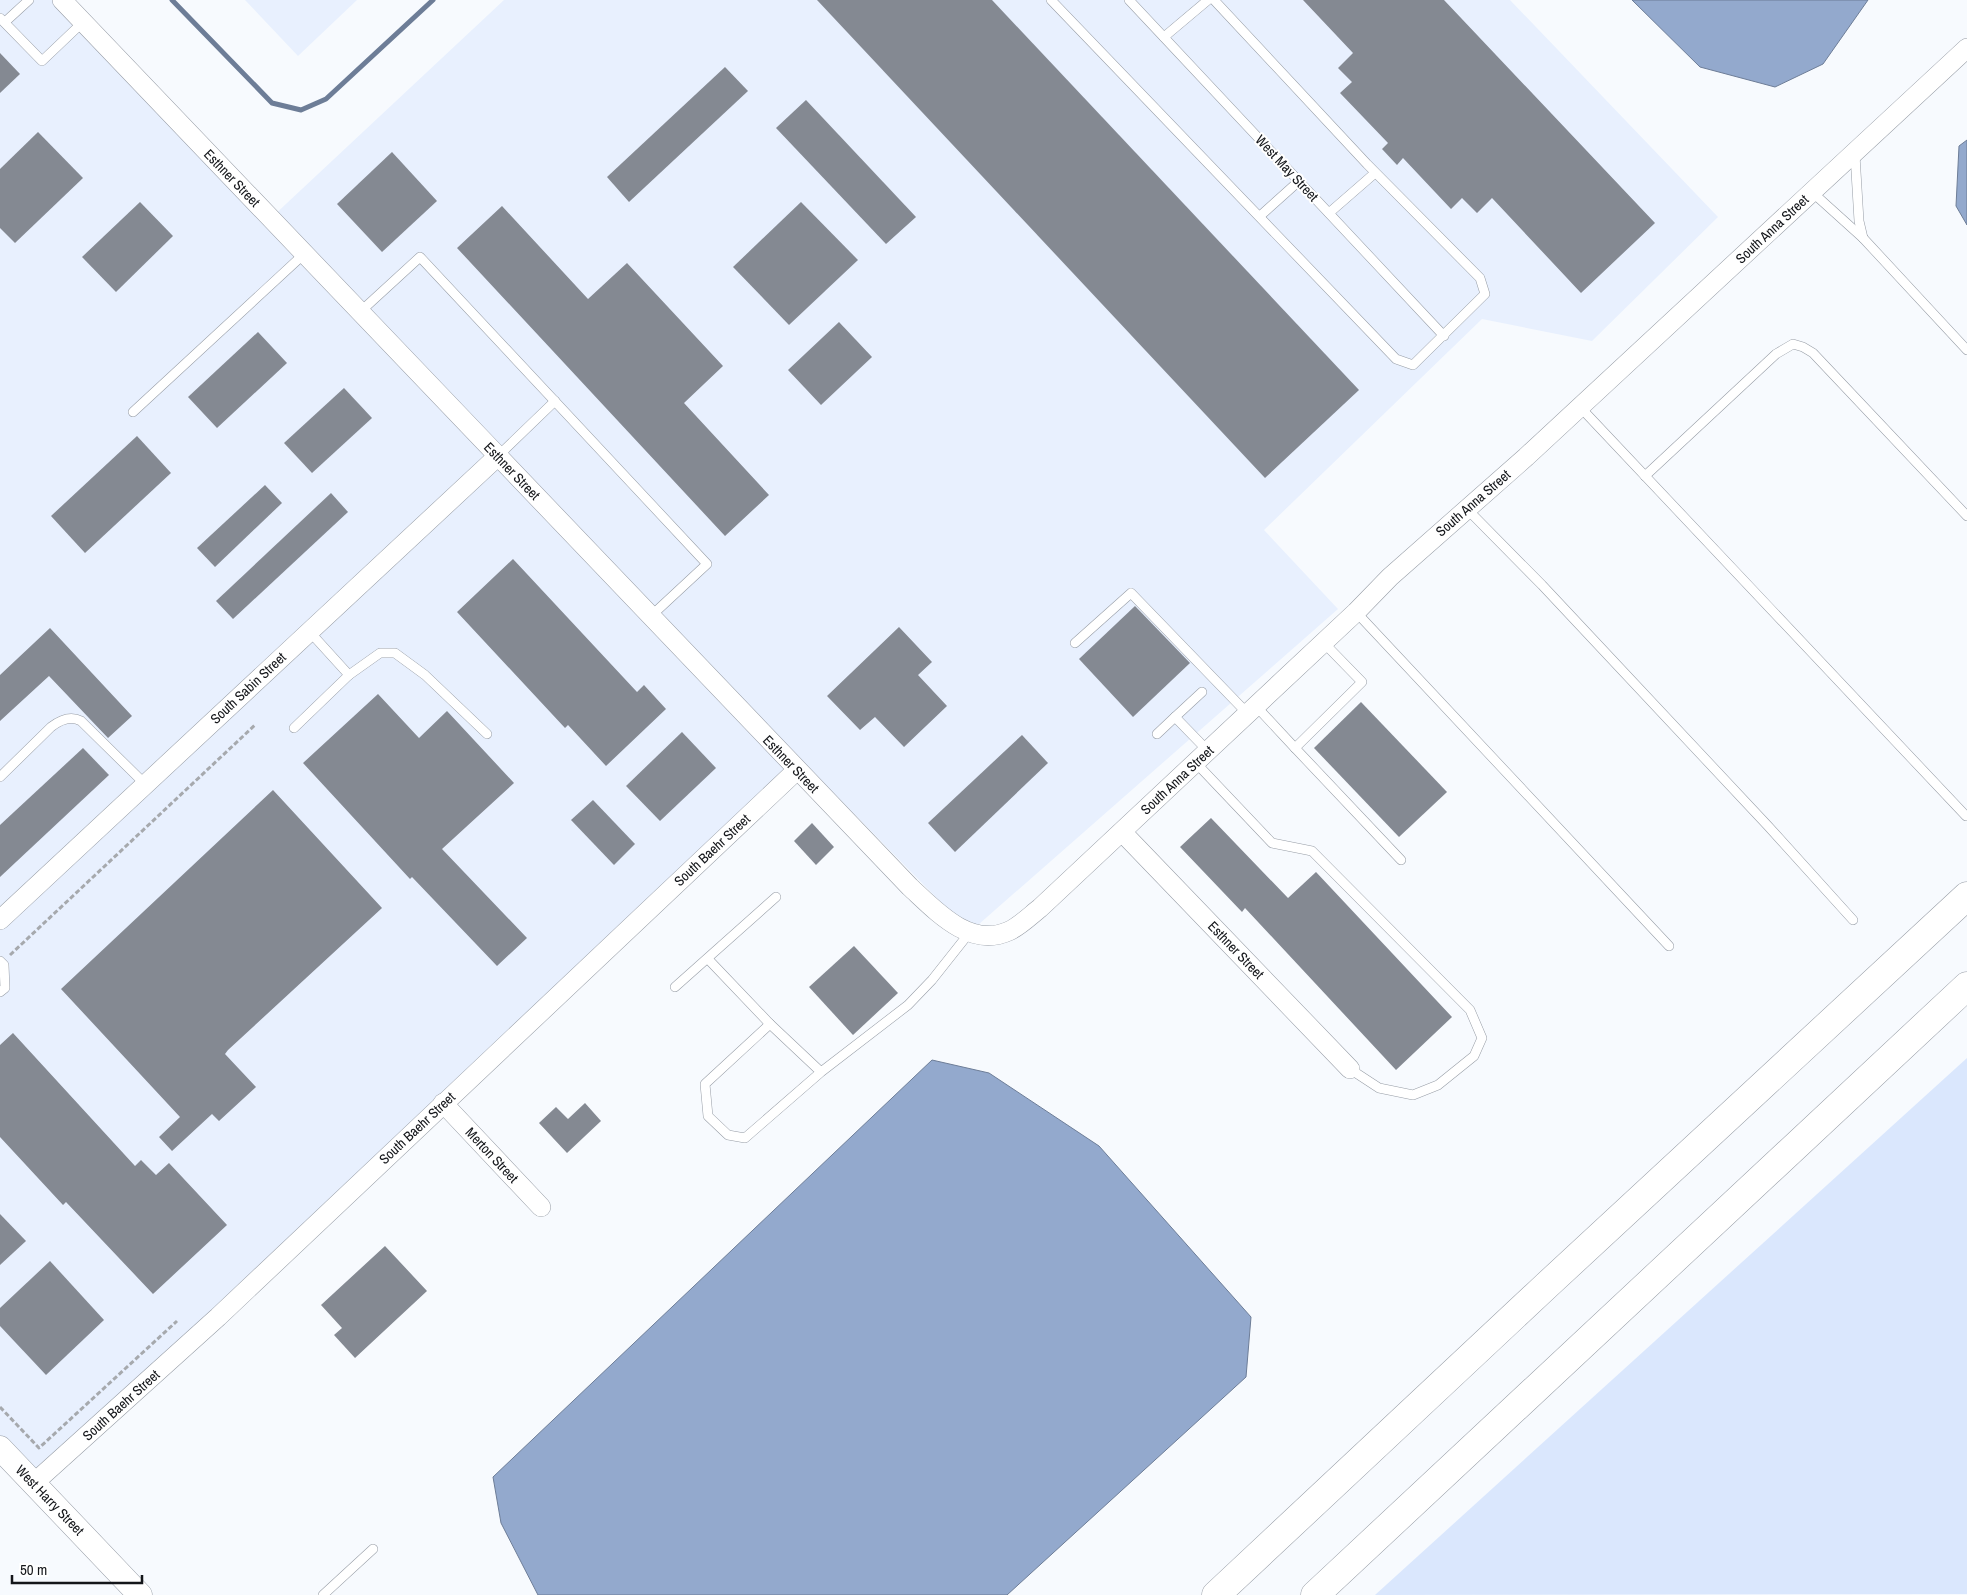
<svg xmlns="http://www.w3.org/2000/svg" width="1967" height="1595" viewBox="0 0 1967 1595" font-family="'Archivo Narrow',sans-serif">
<rect width="100%" height="100%" fill="#f7fafe"/>
<g fill="#e8f0fe">
<path d="M0,0H63L271,218L504,0H1510L1718,217L1592,341L1482,319L1264,530L1338,609L970,932L324,273L797,770L34,1483L0,1448Z"/>
<path d="M245,0H357L298,56Z"/>
</g>
<path fill="#dae7fd" d="M1967,1058V1594L1375,1595Z"/>
<g fill="#93a9cd" stroke="#6d7d97">
<path d="M1632,0H1868L1823,64L1775,87L1700,67Z"/>
<path d="M1967,140V225L1956,206L1959,146Z"/>
<path d="M932,1060L989,1073L1099,1146L1251,1317L1246,1377L1007,1595H538L501,1523L493,1477Z"/>
</g>
<g fill="none" stroke-linecap="round" stroke-linejoin="round">
<path stroke="#6d7d97" stroke-width="5" d="M172,0L272,103L301,110L326,99L433,0"/>
</g>
<g fill="#848992">
<path d="M817,0H992L1359,390L1265,478Z"/>
<path d="M1303,0H1444L1655,223L1581,293L1492,198L1477,213L1462,198L1451,209L1403,158L1397,165L1382,149L1388,143L1340,93L1352,82L1338,68L1353,53Z"/>
<path d="M0,53L20,74L0,93Z"/>
<path d="M725,67L748,91L629,202L607,177Z"/>
<path d="M806,100L916,217L886,244L776,128Z"/>
<path d="M38,132L83,178L15,243L0,228V169Z"/>
<path d="M392,152L437,201L382,252L337,204Z"/>
<path d="M140,202L173,236L116,292L82,257Z"/>
<path d="M801,202L858,260L789,325L733,267Z"/>
<path d="M502,206L588,299L627,263L723,366L684,403L769,495L725,536L457,248Z"/>
<path d="M839,322L872,357L821,405L788,370Z"/>
<path d="M258,332L287,363L217,428L188,397Z"/>
<path d="M344,388L372,418L312,473L284,443Z"/>
<path d="M137,436L171,473L85,553L51,516Z"/>
<path d="M265,485L282,503L215,567L197,548Z"/>
<path d="M331,493L348,512L233,619L216,601Z"/>
<path d="M513,559L637,692L644,685L666,709L606,766L568,725L565,728L457,612Z"/>
<path d="M1135,606L1190,663L1133,717L1079,659Z"/>
<path d="M899,627L932,662L918,675L947,706L904,747L875,717L860,730L827,696Z"/>
<path d="M50,628L132,716L108,738L49,676L0,721V675Z"/>
<path d="M378,694L419,738L447,711L514,783L442,849L527,938L497,966L412,877L410,879L303,763Z"/>
<path d="M1361,702L1447,792L1399,837L1314,748Z"/>
<path d="M682,732L716,768L660,821L626,786Z"/>
<path d="M1022,735L1048,763L955,852L928,823Z"/>
<path d="M83,748L109,775L0,877V825Z"/>
<path d="M273,790L382,908L228,1050L225,1054L256,1087L219,1121L212,1114L172,1151L159,1137L180,1117L61,989Z"/>
<path d="M593,800L635,844L614,865L571,820Z"/>
<path d="M1211,818L1288,898L1316,872L1452,1017L1396,1070L1245,908L1242,912L1180,847Z"/>
<path d="M812,823L834,847L816,865L794,841Z"/>
<path d="M854,946L898,993L853,1035L809,987Z"/>
<path d="M13,1033L135,1166L141,1160L156,1175L169,1163L227,1225L153,1294L66,1202L63,1205L0,1137V1045Z"/>
<path d="M585,1103L601,1121L567,1153L539,1123L556,1107L568,1119Z"/>
<path d="M0,1214L26,1241L0,1265Z"/>
<path d="M385,1246L427,1291L355,1358L334,1335L342,1328L321,1305Z"/>
<path d="M50,1261L104,1320L46,1375L0,1326V1308Z"/>
</g>
<g fill="none" stroke-linecap="round" stroke-linejoin="round">
<defs>
<g id="service">
<path d="M1051,0L1396,359L1413,365L1485,294L1480,278L1367,164L1214,0"/>
<path d="M1129,0L1444,336"/>
<path d="M0,18L42,61L83,22"/>
<path d="M5,22L29,0"/>
<path d="M1164,37L1208,0"/>
<path d="M1855,155L1859,221L1863,238"/>
<path d="M1812,192L1863,238L1967,350"/>
<path d="M1329,213L1375,173"/>
<path d="M1260,216L1299,181"/>
<path d="M360,312L420,257L707,564L651,616"/>
<path d="M1580,407L1966,816"/>
<path d="M133,412L304,254"/>
<path d="M498,456L555,401"/>
<path d="M1645,476L1776,354L1793,344L1803,347L1813,353L1967,516"/>
<path d="M1467,509L1542,585L1768,826L1853,920"/>
<path d="M1356,612L1669,946"/>
<path d="M1075,643L1131,593L1247,713"/>
<path d="M349,675L380,653H395L425,675L487,734"/>
<path d="M1255,705L1295,748L1362,682L1323,642"/>
<path d="M1175,717L1202,692"/>
<path d="M294,728L349,675L309,631"/>
<path d="M1157,734L1175,717L1208,751"/>
<path d="M1295,748L1401,860"/>
<path d="M1196,763L1272,843L1312,851L1470,1010L1482,1038L1474,1056L1438,1085L1413,1095L1379,1088L1350,1069"/>
<path d="M0,777L51,727C60,720 70,715 81,721L145,784"/>
<path d="M708,959L770,1024"/>
<path d="M0,961L4,965L5,988L0,992"/>
<path d="M675,987L776,897"/>
<path d="M821,1072L770,1024L705,1084L708,1116L728,1135L745,1138L821,1072L908,1005L932,980L970,932"/>
<path d="M323,1595L373,1549"/>
</g>
<g id="minor">
<path d="M62,0L910,887C936,911 970,949 1009,931C1020,926 1031,915 1040,908L1356,612L1390,577L1526,457L1967,48"/>
<path d="M1122,832L1350,1069"/>
<path d="M0,920L498,456"/>
<path d="M443,1103L541,1207"/>
<path d="M34,1483L218,1317L797,770"/>
</g>
<path id="tertiary" d="M0,1448L140,1595"/>
<g id="motorway">
<path d="M1216,1595L1546,1286L1967,896"/>
<path d="M1315,1595L1967,986"/>
</g>
</defs>
<use href="#service" stroke="#979da6" stroke-width="10"/>
<use href="#minor" stroke="#979da6" stroke-width="20"/>
<use href="#tertiary" stroke="#979da6" stroke-width="25"/>
<use href="#motorway" stroke="#979da6" stroke-width="29"/>
<g stroke="#a6a9ad" stroke-width="3" stroke-dasharray="5 2.5" stroke-linecap="butt">
<path d="M10,955L255,725"/>
<path d="M0,1407L39,1448L177,1321"/>
</g>
<use href="#service" stroke="#fff" stroke-width="9"/>
<use href="#minor" stroke="#fff" stroke-width="19"/>
<use href="#tertiary" stroke="#fff" stroke-width="24"/>
<use href="#motorway" stroke="#fff" stroke-width="28"/>
</g>
<g text-anchor="middle" dominant-baseline="central" stroke-width="4" stroke-linejoin="round" paint-order="stroke">
<g font-size="14" fill="#14161a" stroke="#fff">
<text transform="translate(1287 168) rotate(47)">West May Street</text>
<text transform="translate(232 178) rotate(46)">Esthner Street</text>
<text transform="translate(1772 229) rotate(-43)">South Anna Street</text>
<text transform="translate(512 471) rotate(46)">Esthner Street</text>
<text transform="translate(1473 503) rotate(-41)">South Anna Street</text>
<text transform="translate(248 688) rotate(-43)">South Sabin Street</text>
<text transform="translate(791 764) rotate(46)">Esthner Street</text>
<text transform="translate(1177 780) rotate(-43)">South Anna Street</text>
<text transform="translate(712 850) rotate(-43)">South Baehr Street</text>
<text transform="translate(1236 950) rotate(46)">Esthner Street</text>
<text transform="translate(417 1128) rotate(-43)">South Baehr Street</text>
<text transform="translate(492 1155) rotate(47)">Merton Street</text>
<text transform="translate(121 1405) rotate(-42)">South Baehr Street</text>
<text transform="translate(50 1500) rotate(46)">West Harry Street</text>
</g>
</g>
<path d="M12 1575v8h130v-8" fill="none" stroke="#14161a" stroke-width="2.5"/>
<text x="20" y="1575" font-size="15" fill="#14161a" stroke="#ffffff" stroke-width="4" paint-order="stroke">50 m</text>
</svg>
